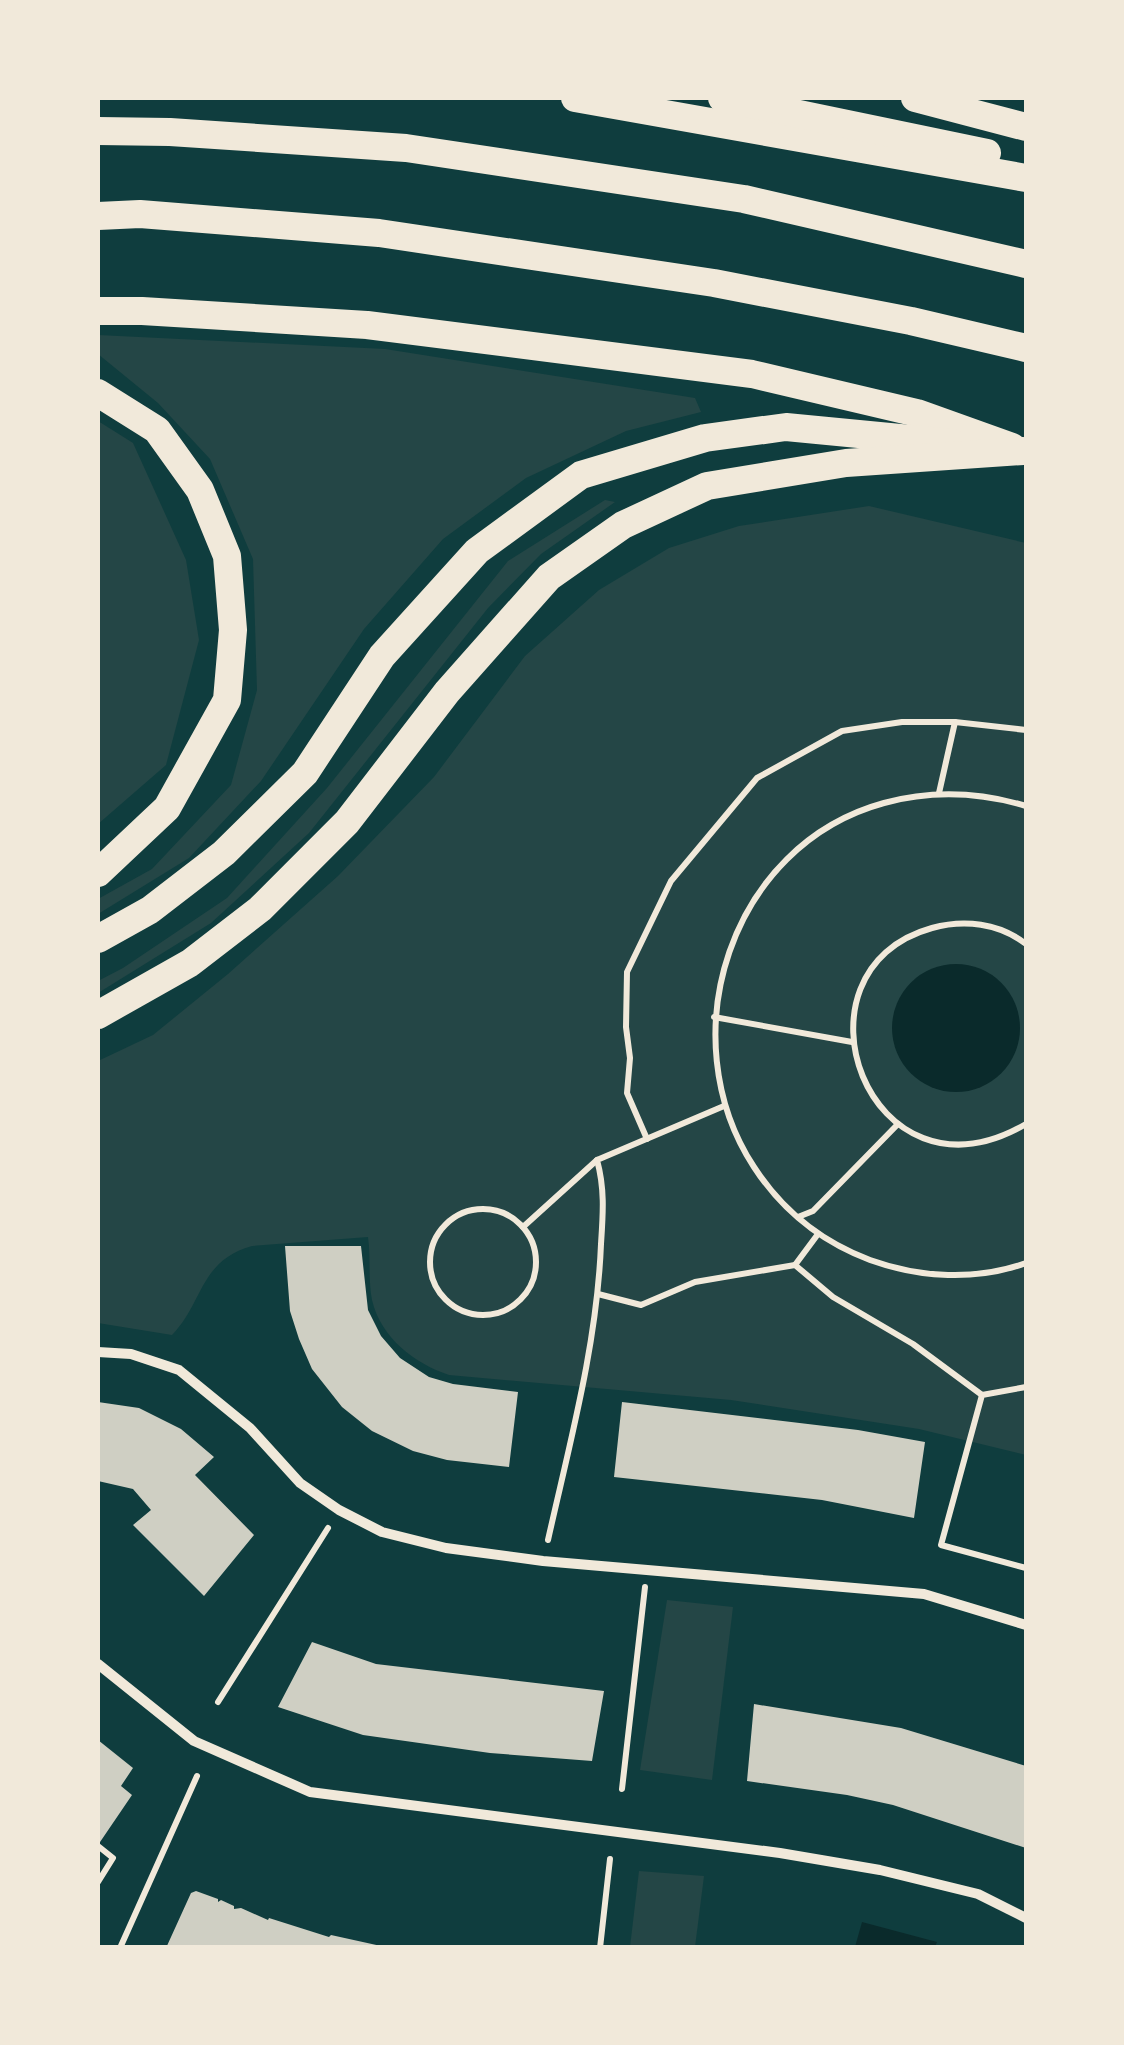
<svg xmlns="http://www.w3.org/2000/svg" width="1124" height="2045" viewBox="0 0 1124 2045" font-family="'Public Sans',sans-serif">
<rect width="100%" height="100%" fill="#0f3d3e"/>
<g fill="#244646">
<path d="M98,335L385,349L695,398L701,412L626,431L526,478L443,539L364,629L261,781L189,858L98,914V899L152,869L231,785L257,690L253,559L210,459L158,403L98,354Z"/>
<path d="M98,421L133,443L186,560L199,640L166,765L98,824Z"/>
<path d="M605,500L615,502L541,554L488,608L309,833L211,923L98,993V981L123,968L227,898L327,788L508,561Z"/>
<path d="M869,506L1026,543V1455L919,1429L731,1400L449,1375C414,1363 381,1338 372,1300C368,1280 371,1257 368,1237L252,1246C199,1261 204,1302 172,1335L98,1323V1061L153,1035L228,974L338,876L434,777L525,656L599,590L669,548L739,526Z"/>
<path d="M667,1600L733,1607L712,1780L640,1770Z"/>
<path d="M639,1871L704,1876L695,1947H630Z"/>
</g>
<g fill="#0a2a2b">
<circle cx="956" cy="1028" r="64"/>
<path d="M862,1922L937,1942L935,1947H855Z"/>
</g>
<g fill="#cfcfc3">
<path d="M285,1246H361L368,1310L381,1336L400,1358L429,1377L453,1384L518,1392L509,1467L447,1460L413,1451L372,1431L342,1407L312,1369L299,1339L290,1311Z"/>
<path d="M98,1402L139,1408L181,1429L214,1457L195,1475L254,1535L204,1596L133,1525L151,1510L133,1489L98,1481Z"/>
<path d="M622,1402L858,1430L925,1442L914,1518L822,1500L614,1477Z"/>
<path d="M312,1642L376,1664L604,1691L592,1761L490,1753L363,1735L278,1707Z"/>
<path d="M754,1704L901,1728L1026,1766V1848L893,1805L847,1795L747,1781Z"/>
<path d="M98,1740L133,1768L121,1786L132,1795L98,1845Z"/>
<path d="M196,1891L218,1899V1902L221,1900L234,1906V1909L241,1908L268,1920L269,1918L329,1937L331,1935L390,1948H166L191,1893Z"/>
</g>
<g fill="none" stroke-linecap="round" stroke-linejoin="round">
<g stroke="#f1e9da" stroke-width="6">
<path d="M939,793L955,722"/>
<path d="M1026,806C979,792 932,790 884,803C730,845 669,1037 754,1167C782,1210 822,1242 870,1260C920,1278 976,1281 1026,1263"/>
<path d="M1026,944C999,923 964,919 932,928C780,970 868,1216 1026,1124"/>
<path d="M714,1017L852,1042"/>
<path d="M647,1139L627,1093L630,1058L626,1027L627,972L671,881L757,778L842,731L902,722H955L1026,730"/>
<circle cx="483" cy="1262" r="53"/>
<path d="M798,1217L813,1211L898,1124"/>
<path d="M523,1227L597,1160"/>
<path d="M795,1265L818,1234"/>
<path d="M598,1294L641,1305L695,1282L795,1265L833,1297L913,1344L982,1395"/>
<path d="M1026,1387L982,1395L941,1545L1026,1568"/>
<path d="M548,1540C570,1442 597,1344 601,1244C603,1214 605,1189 597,1160L724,1106"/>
<path d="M218,1702L328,1528"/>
<path d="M622,1789L645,1587"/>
<path d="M98,1882L113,1858L98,1846"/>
<path d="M120,1948L197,1776"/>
<path d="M600,1948L610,1859"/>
</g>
<g stroke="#f1e9da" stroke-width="10">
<path d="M98,1352L131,1354L179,1370L250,1428L300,1483L339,1510L382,1532L446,1548L543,1561L924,1594L1026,1625"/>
<path d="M98,1664L194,1741L310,1792L780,1853L880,1870L978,1894L1026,1918"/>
</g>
<g stroke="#f1e9da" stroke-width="28">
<path d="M575,98L1026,178"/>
<path d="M722,98L987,153"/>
<path d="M915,98L1026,127"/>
<path d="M98,131L170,132L406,148L744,199L1026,264"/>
<path d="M98,216L140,214L379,233L714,283L911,321L1026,348"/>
<path d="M98,311H142L367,325L752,374L917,413L1012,447"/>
<path d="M98,393L157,430L200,490L227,556L233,630L227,700L167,808L98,873"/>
<path d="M98,939L150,910L224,853L305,773L382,656L477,551L581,475L705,438L786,427L952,443"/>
<path d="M98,1015L190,963L260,909L347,822L447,692L549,577L623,525L707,486L846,463L1023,451"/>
</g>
</g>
<rect width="1124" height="2045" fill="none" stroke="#f1e9da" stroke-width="200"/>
</svg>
